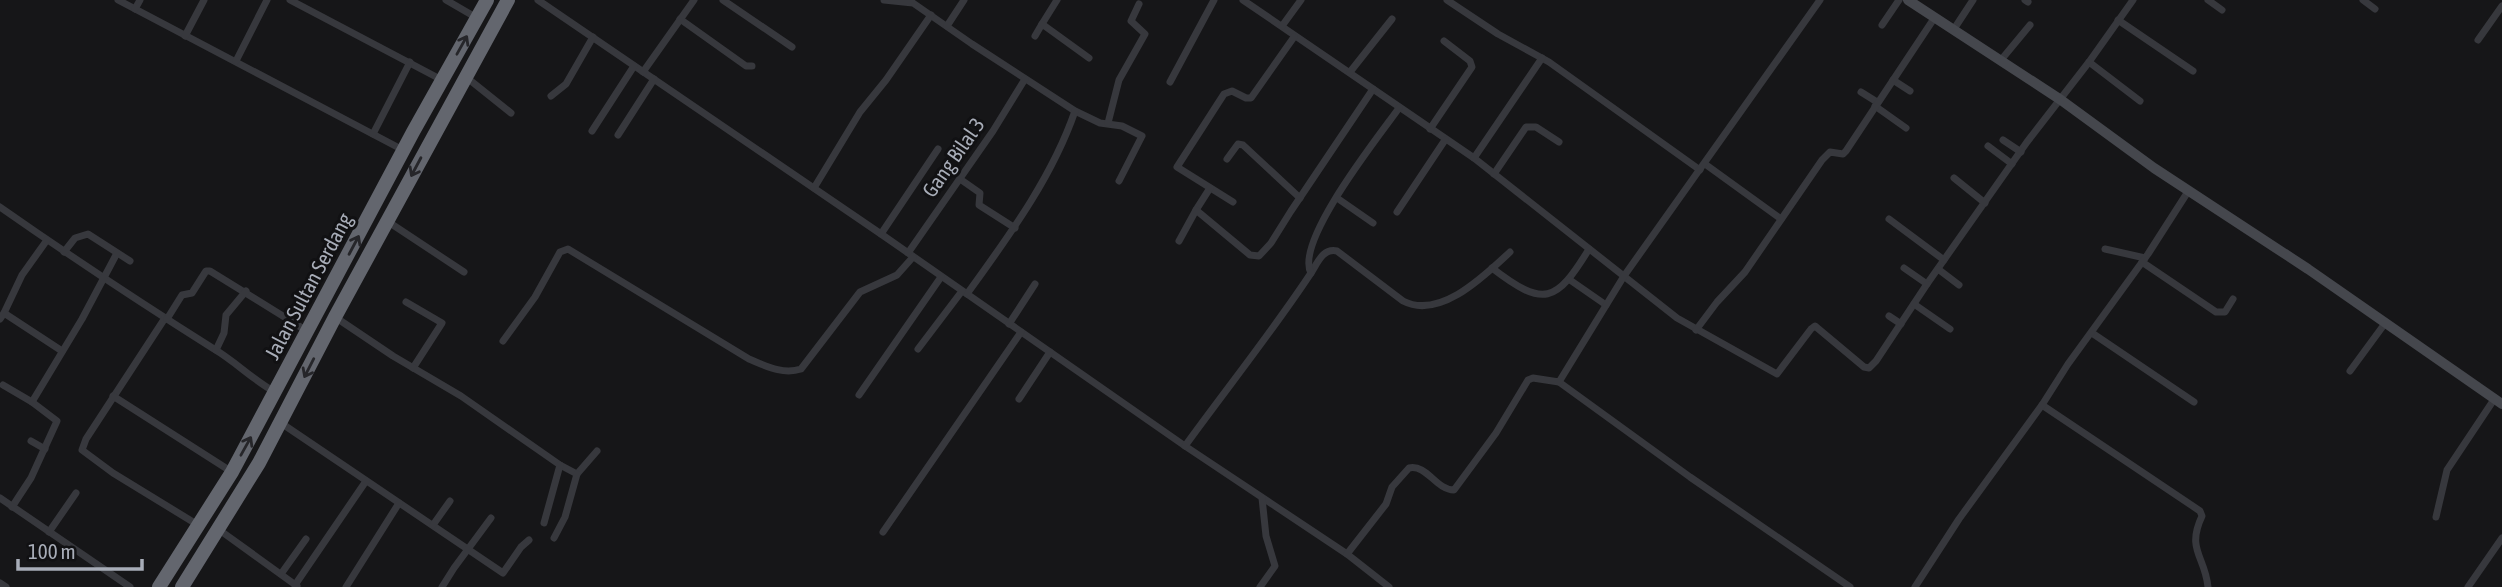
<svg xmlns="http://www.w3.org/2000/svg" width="2502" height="587" viewBox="0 0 2502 587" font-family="'Asap Condensed',sans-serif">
<rect width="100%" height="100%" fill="#161618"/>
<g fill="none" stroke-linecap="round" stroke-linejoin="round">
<g stroke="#37383d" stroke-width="7">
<path d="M118,0L403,150"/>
<path d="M290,0L442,80"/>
<path d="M446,0L477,18"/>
<path d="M538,0L881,234L1185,446L1347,554L1389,587"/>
<path d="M723,0L792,47"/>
<path d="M884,0L913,3L972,44L1075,111L1100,123L1122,126L1142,136L1119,181"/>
<path d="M1243,0L1474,158L1677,318L1777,374L1811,329L1815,326L1864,367L1869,368L1876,361L1927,284L2027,142L2089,62L2133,0"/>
<path d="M1447,0L1498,34L1549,62L1700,170"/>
<path d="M2025,0L2028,2"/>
<path d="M2208,0L2222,10"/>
<path d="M2363,0L2375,9"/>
<path d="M135,9L140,0"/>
<path d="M680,19L746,66H752"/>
<path d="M2118,20L2193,71"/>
<path d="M1042,24L1057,0"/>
<path d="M1882,25L1899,0"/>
<path d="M947,26L964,0"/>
<path d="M1282,26L1301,0"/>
<path d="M1954,29L1973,0"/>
<path d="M185,36L204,0"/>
<path d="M1035,36L1042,24L1089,58"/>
<path d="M2478,40L2502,6"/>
<path d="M2001,60L2030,25"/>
<path d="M236,61L267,0"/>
<path d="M2089,62L2140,101"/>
<path d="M643,72L694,0"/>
<path d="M1350,72L1392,19"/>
<path d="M466,77L511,113"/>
<path d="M1893,80L1910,91"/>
<path d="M1170,82L1214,0"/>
<path d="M1861,92L1877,102"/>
<path d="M551,96L566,84L593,37"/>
<path d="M1875,106L1906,128"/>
<path d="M1108,123L1119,80L1145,34L1131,21L1139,4"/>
<path d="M1430,129L1472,67L1470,61L1444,41"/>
<path d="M592,131L634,66"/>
<path d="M373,134L410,62"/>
<path d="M618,135L654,79"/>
<path d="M2003,140L2021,152"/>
<path d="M1988,146L2012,164"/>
<path d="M1474,158L1542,58"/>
<path d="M1227,159L1238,144L1243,145L1300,198"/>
<path d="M1705,164L1781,219"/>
<path d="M1494,174L1526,127H1536L1559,142"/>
<path d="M1954,178L1985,203"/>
<path d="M960,179L980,193L979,205L1015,228"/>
<path d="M814,188L860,112L886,80L931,15"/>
<path d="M1337,198L1373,223"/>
<path d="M1233,202L1177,167L1224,94L1232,91L1246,98H1251L1294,37"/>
<path d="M0,207C70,256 141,303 214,349C236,362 253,380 275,392"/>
<path d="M1196,210L1210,188"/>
<path d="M1397,212L1445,140"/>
<path d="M1889,219L1944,260"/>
<path d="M387,221L464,272"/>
<path d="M881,234L938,149"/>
<path d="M1179,241L1196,210L1250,255L1259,256L1271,243L1291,211L1373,89"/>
<path d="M2105,249L2145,258"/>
<path d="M64,252L75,238L88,234L130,261"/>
<path d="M908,253L993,131L1025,79"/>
<path d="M2142,262L2216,312H2225L2233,299"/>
<path d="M1492,268C1544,308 1556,303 1589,249"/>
<path d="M1904,268L1927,284"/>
<path d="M1938,269L1959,285"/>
<path d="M1311,273C1318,262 1323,248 1337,251L1403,301C1440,320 1484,276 1510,252"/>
<path d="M1570,280L1606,305"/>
<path d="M967,294C1008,237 1052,178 1075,111"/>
<path d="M406,302L442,323L413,368"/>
<path d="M1914,304L1950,329"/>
<path d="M4,313L22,275L47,240"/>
<path d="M1889,316L1901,324"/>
<path d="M335,317L393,356L461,396L560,465L577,474L597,451"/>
<path d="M165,318L86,439L82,450L113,473L198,525"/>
<path d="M0,319L4,313L62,351"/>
<path d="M167,319L182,295L192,293L206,271H210L307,331"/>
<path d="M1009,324L1035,284"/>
<path d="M1696,330L1717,302L1745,272L1822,160L1830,152L1843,154L1846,151L1935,17"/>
<path d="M2092,333L2194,402"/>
<path d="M503,341L535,297L560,252L568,249L749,359C766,366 783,375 801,369L860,292L897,275L913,257"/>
<path d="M918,349L962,291"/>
<path d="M216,350L224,333L226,315L246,291"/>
<path d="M2350,371L2386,322"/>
<path d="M1559,382L1690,477L1850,587"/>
<path d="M3,385L32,402L57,421L31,478L12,507"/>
<path d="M859,395L941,277"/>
<path d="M113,396L232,472"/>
<path d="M1019,399L1050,352"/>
<path d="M32,402L82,319L117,253"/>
<path d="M2042,405L2200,511L2202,516C2186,550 2205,556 2208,587"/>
<path d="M281,423L503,573L521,547L529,540"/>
<path d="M31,441L45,449"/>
<path d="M1185,446C1227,388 1272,332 1311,273C1294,242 1379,136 1399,108"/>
<path d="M0,498L130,587"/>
<path d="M2436,517L2447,470L2495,398"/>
<path d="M544,523L560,465"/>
<path d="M433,525L450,501"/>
<path d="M218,529L297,586"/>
<path d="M49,532L76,493"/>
<path d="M883,532L1021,332"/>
<path d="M554,538L565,517L577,474"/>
<path d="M1347,554L1386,504L1392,487L1409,468C1427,464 1436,490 1454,490L1496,433L1528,380L1533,378L1559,382L1624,276L1820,0"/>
<path d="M281,574L306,539"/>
<path d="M0,583L6,587"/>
<path d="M295,585L366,481"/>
<path d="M346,587L399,503"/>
<path d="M442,587L454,568L491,518"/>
<path d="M1260,587L1275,566L1266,536L1262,498"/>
<path d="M1915,587L1959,519L2042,405L2068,364L2148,254L2189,190"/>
<path d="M2468,587L2502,538"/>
</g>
<path stroke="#45474d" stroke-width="10" d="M1908,0L2061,100L2154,168L2308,269L2502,404"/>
<g stroke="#63666e" stroke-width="14">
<path d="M159,587L232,472L413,132L487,0"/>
<path d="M182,587L259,463L335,317L508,0"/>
</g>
</g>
<defs><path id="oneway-shaft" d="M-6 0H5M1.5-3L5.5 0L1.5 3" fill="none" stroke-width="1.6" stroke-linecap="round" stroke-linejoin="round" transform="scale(1.75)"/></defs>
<g stroke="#26262a">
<use href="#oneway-shaft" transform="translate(462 45) rotate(-61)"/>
<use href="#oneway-shaft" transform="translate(416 167) rotate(118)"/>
<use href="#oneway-shaft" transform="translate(354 245) rotate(-62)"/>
<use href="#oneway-shaft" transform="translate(309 368) rotate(117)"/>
<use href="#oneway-shaft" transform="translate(246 446) rotate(-61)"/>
</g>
<g text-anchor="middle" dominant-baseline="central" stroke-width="6" stroke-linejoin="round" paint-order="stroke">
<g font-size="21" fill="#a8adb8" stroke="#111113">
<text transform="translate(953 157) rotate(-55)">Gang Bilal 3</text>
<text transform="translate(308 286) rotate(-62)">Jalan Sultan Serdang</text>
</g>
</g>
<path d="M18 559v10h124v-10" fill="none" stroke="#a8adb8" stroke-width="3.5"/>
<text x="28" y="559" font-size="21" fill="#a8adb8" stroke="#111113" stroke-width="5" paint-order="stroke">100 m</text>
</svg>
